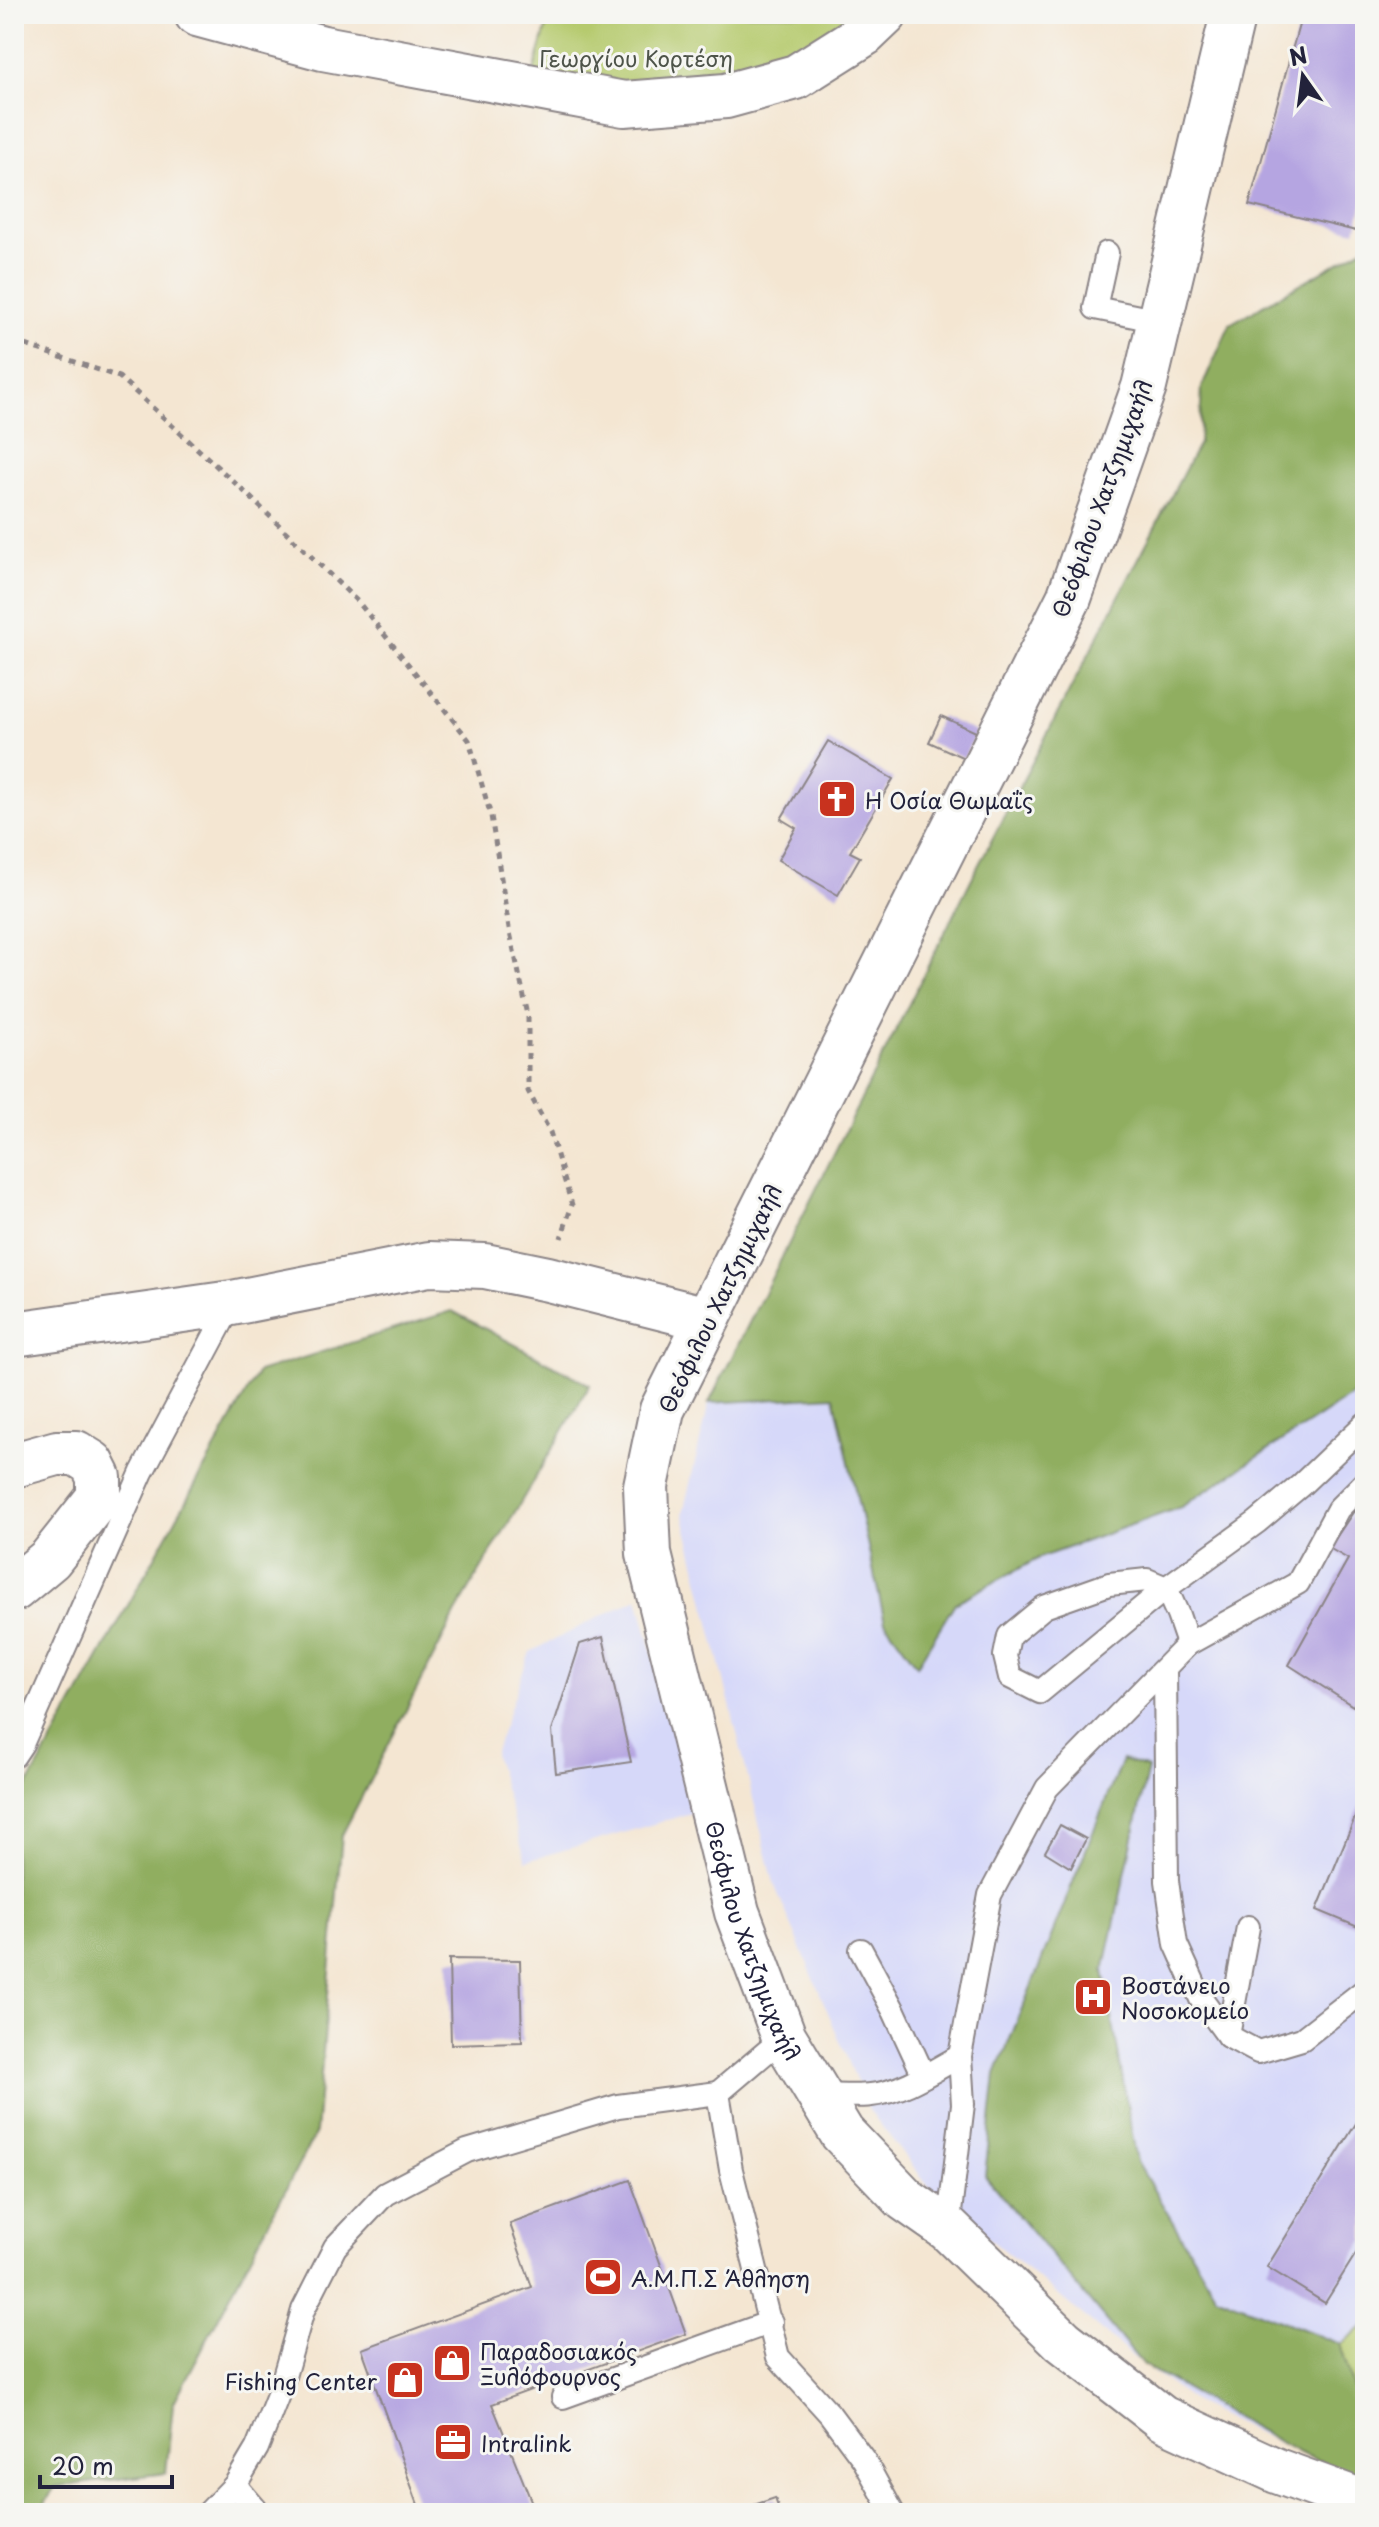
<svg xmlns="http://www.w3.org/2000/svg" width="1379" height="2527" viewBox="0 0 1379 2527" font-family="'Playpen Sans',sans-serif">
<rect width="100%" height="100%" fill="#f6f6f2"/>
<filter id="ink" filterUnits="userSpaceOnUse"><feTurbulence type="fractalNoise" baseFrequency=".0125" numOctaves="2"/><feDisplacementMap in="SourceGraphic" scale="16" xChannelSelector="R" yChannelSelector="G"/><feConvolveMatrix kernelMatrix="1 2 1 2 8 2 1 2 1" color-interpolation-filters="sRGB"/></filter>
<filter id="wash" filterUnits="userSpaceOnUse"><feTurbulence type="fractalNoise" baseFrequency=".006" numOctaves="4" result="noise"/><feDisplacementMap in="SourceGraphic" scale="32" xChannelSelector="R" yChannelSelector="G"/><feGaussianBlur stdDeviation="1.8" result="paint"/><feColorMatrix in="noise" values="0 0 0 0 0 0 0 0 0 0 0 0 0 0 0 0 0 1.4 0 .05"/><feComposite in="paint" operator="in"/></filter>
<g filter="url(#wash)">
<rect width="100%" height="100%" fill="#f4e6d2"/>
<g fill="#d6d8f9">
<path d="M1365,1387V2477L1299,2453L1196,2403L1143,2365L935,2194L869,2110L774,1884L683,1513L709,1403L834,1396L918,1664L954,1603L1039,1558L1181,1507Z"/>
<path d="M638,1598L695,1812L526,1861L494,1754L530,1652Z"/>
</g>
<g fill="#b6ca6e" stroke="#6c7654" stroke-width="2">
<path d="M550,14H883L726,96L530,86Z"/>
<path d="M1365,2325V2428L1340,2345Z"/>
</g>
<g fill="#90ae61" stroke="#59684e" stroke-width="2">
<path d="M1365,247V1387L1181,1507L1039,1558L955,1603L917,1665L885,1622L834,1396L709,1403L976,870L1199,443L1202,387L1230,324Z"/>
<path d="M452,1311L590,1385L460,1605L342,1835L316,2132L173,2404L166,2473L55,2487L39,2513H14V1810L258,1372Z"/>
<path d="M1122,1760L1148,1768L1104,1971L1137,2162L1216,2295L1340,2344L1365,2428V2479L1299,2453L1143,2365L985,2176L996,2074Z"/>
</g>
<g id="blocks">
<g fill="#b5a5e1">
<path d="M1302,14H1365V195L1356,231L1249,205Z"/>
<path d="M941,716L976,732L964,758L929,742Z"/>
<path d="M828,741L893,779L850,852L860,857L838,895L778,860L796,828L781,819Z"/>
<path d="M1354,1511L1365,1518V1686L1353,1706L1289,1665L1348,1559L1329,1548Z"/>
<path d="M603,1637L631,1762L556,1773L552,1731L580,1644Z"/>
<path d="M1365,1793V1930L1317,1910Z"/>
<path d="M1060,1825L1086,1839L1071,1868L1045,1852Z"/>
<path d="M449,1959L520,1960L522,2042L451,2044Z"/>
<path d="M1365,2109V2239L1325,2303L1267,2267Z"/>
<path d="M630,2180L686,2334L492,2404L536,2513H421L362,2349L532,2287L510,2224Z"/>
<path d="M775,2498L780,2513H733V2512Z"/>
</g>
</g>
</g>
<g filter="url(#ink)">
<use href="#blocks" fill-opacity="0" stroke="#8b8486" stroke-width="2"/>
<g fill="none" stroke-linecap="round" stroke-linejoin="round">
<defs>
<g id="service">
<path d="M1107,253L1095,308L1159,321"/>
<path d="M1188,1644L1178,1615L1166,1588L1147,1580L1109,1584L1044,1607L1009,1636L1005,1656L1010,1677L1040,1692L1166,1588L1257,1522L1301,1485L1365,1424"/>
<path d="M1165,1669L1167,1881L1176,1944L1201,1999L1228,2036L1258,2052L1302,2039L1365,1990"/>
<path d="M14,1756L22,1744L142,1472L232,1303"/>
<path d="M861,1950L894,2011L924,2076"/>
<path d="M1228,2036L1248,1927"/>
<path d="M784,2037L718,2093L731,2170L778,2357L829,2413L864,2460L893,2513"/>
<path d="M820,2095C837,2095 854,2097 871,2095C902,2092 933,2071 960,2056"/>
<path d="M948,2229L963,2104L960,2056L990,1895L1047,1788L1188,1644L1298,1583L1338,1509L1365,1482"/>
<path d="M563,2397L771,2322"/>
<path d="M235,2485L259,2513"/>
<path d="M208,2513L235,2485L257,2448L281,2387L303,2310L335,2247L385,2194L467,2151L618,2106L718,2093"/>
</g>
<g id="minor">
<path d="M197,14L323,48L624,104L726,96L796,77L864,34L885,14"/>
<path id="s1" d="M1233,14L1144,387L1069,598L662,1410L646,1486L649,1554L737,1912L784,2037L842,2133L905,2199L948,2229L1063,2341L1162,2418L1277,2471L1365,2503"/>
<path d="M14,1334L232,1303L429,1264L485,1266L548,1279L707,1319"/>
<path d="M14,1465L57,1453H76L92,1463L99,1477V1497L50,1559L14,1589"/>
</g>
</defs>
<use href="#service" stroke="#8b8486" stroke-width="26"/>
<use href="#minor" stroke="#8b8486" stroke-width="48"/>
<path stroke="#8b8486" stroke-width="5" stroke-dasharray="6 6" stroke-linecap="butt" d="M14,341L119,377L246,493L359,603L469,740L491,816L509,928L528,1015V1091L550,1132L572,1205L561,1238"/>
<use href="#service" stroke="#fff" stroke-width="22"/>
<use href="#minor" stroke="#fff" stroke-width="44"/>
</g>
</g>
<defs>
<symbol id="church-square" viewBox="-11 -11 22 22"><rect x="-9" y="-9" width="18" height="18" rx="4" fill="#c8321e" stroke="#f6f6f2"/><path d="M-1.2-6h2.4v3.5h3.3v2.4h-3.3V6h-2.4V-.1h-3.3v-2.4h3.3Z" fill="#fff"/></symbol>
<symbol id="hospital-square" viewBox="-11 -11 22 22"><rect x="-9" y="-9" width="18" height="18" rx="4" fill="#c8321e" stroke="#f6f6f2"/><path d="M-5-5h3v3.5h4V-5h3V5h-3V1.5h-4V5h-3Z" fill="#fff"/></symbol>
<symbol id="stadium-square" viewBox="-11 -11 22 22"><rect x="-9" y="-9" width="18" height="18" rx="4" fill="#c8321e" stroke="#f6f6f2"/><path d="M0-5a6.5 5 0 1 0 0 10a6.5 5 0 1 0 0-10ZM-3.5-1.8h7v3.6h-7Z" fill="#fff"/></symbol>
<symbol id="shop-square" viewBox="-11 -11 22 22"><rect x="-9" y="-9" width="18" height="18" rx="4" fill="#c8321e" stroke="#f6f6f2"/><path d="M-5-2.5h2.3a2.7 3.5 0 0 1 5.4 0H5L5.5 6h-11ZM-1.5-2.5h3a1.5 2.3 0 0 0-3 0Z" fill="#fff"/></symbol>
<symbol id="office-square" viewBox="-11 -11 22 22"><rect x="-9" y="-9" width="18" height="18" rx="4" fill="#c8321e" stroke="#f6f6f2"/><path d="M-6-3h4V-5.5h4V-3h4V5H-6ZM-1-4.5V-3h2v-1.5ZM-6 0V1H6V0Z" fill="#fff"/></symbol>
</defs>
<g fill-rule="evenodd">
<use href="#church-square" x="815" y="777" width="44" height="44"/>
<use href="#hospital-square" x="1071" y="1975" width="44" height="44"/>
<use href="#stadium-square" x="581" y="2255" width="44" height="44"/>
<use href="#shop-square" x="430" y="2341" width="44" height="44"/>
<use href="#shop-square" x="383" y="2358" width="44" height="44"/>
<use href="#office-square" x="431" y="2420" width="44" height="44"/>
</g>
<g text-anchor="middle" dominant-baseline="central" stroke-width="6" stroke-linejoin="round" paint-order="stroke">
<g font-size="22" fill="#4e544a" stroke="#f6f6f2">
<text x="636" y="57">Γεωργίου Κορτέση</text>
</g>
<g font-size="22" fill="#22223b" stroke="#f6f6f2">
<text transform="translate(1101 498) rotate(-70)">Θεόφιλου Χατζημιχαήλ</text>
<text transform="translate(719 1298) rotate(-64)">Θεόφιλου Χατζημιχαήλ</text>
<text stroke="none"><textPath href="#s1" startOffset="2062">Θεόφιλου Χατζημιχαήλ</textPath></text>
</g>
<g font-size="22" fill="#22223b" stroke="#f6f6f2" text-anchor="start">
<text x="865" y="799">Η Οσία Θωμαΐς</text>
<text x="1121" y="1984">Βοστάνειο<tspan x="1121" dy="25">Νοσοκομείο</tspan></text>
<text x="631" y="2277">Α.Μ.Π.Σ Άθληση</text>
<text x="480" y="2350">Παραδοσιακός<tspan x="480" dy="25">Ξυλόφουρνος</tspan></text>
<text x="377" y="2380" text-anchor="end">Fishing Center</text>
<text x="481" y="2442">Intralink</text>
</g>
</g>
<rect width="1379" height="2527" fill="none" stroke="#f6f6f2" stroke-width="48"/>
<g transform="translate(1303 76) rotate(346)" stroke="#f6f6f2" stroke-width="6" paint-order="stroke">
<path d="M0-6L14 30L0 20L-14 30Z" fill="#22223b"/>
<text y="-12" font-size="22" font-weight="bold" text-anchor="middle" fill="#22223b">N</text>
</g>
<path d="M40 2475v12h132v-12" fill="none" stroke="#22223b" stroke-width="4"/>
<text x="52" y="2475" font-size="24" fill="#22223b" stroke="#f6f6f2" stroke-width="6" paint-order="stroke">20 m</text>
</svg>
